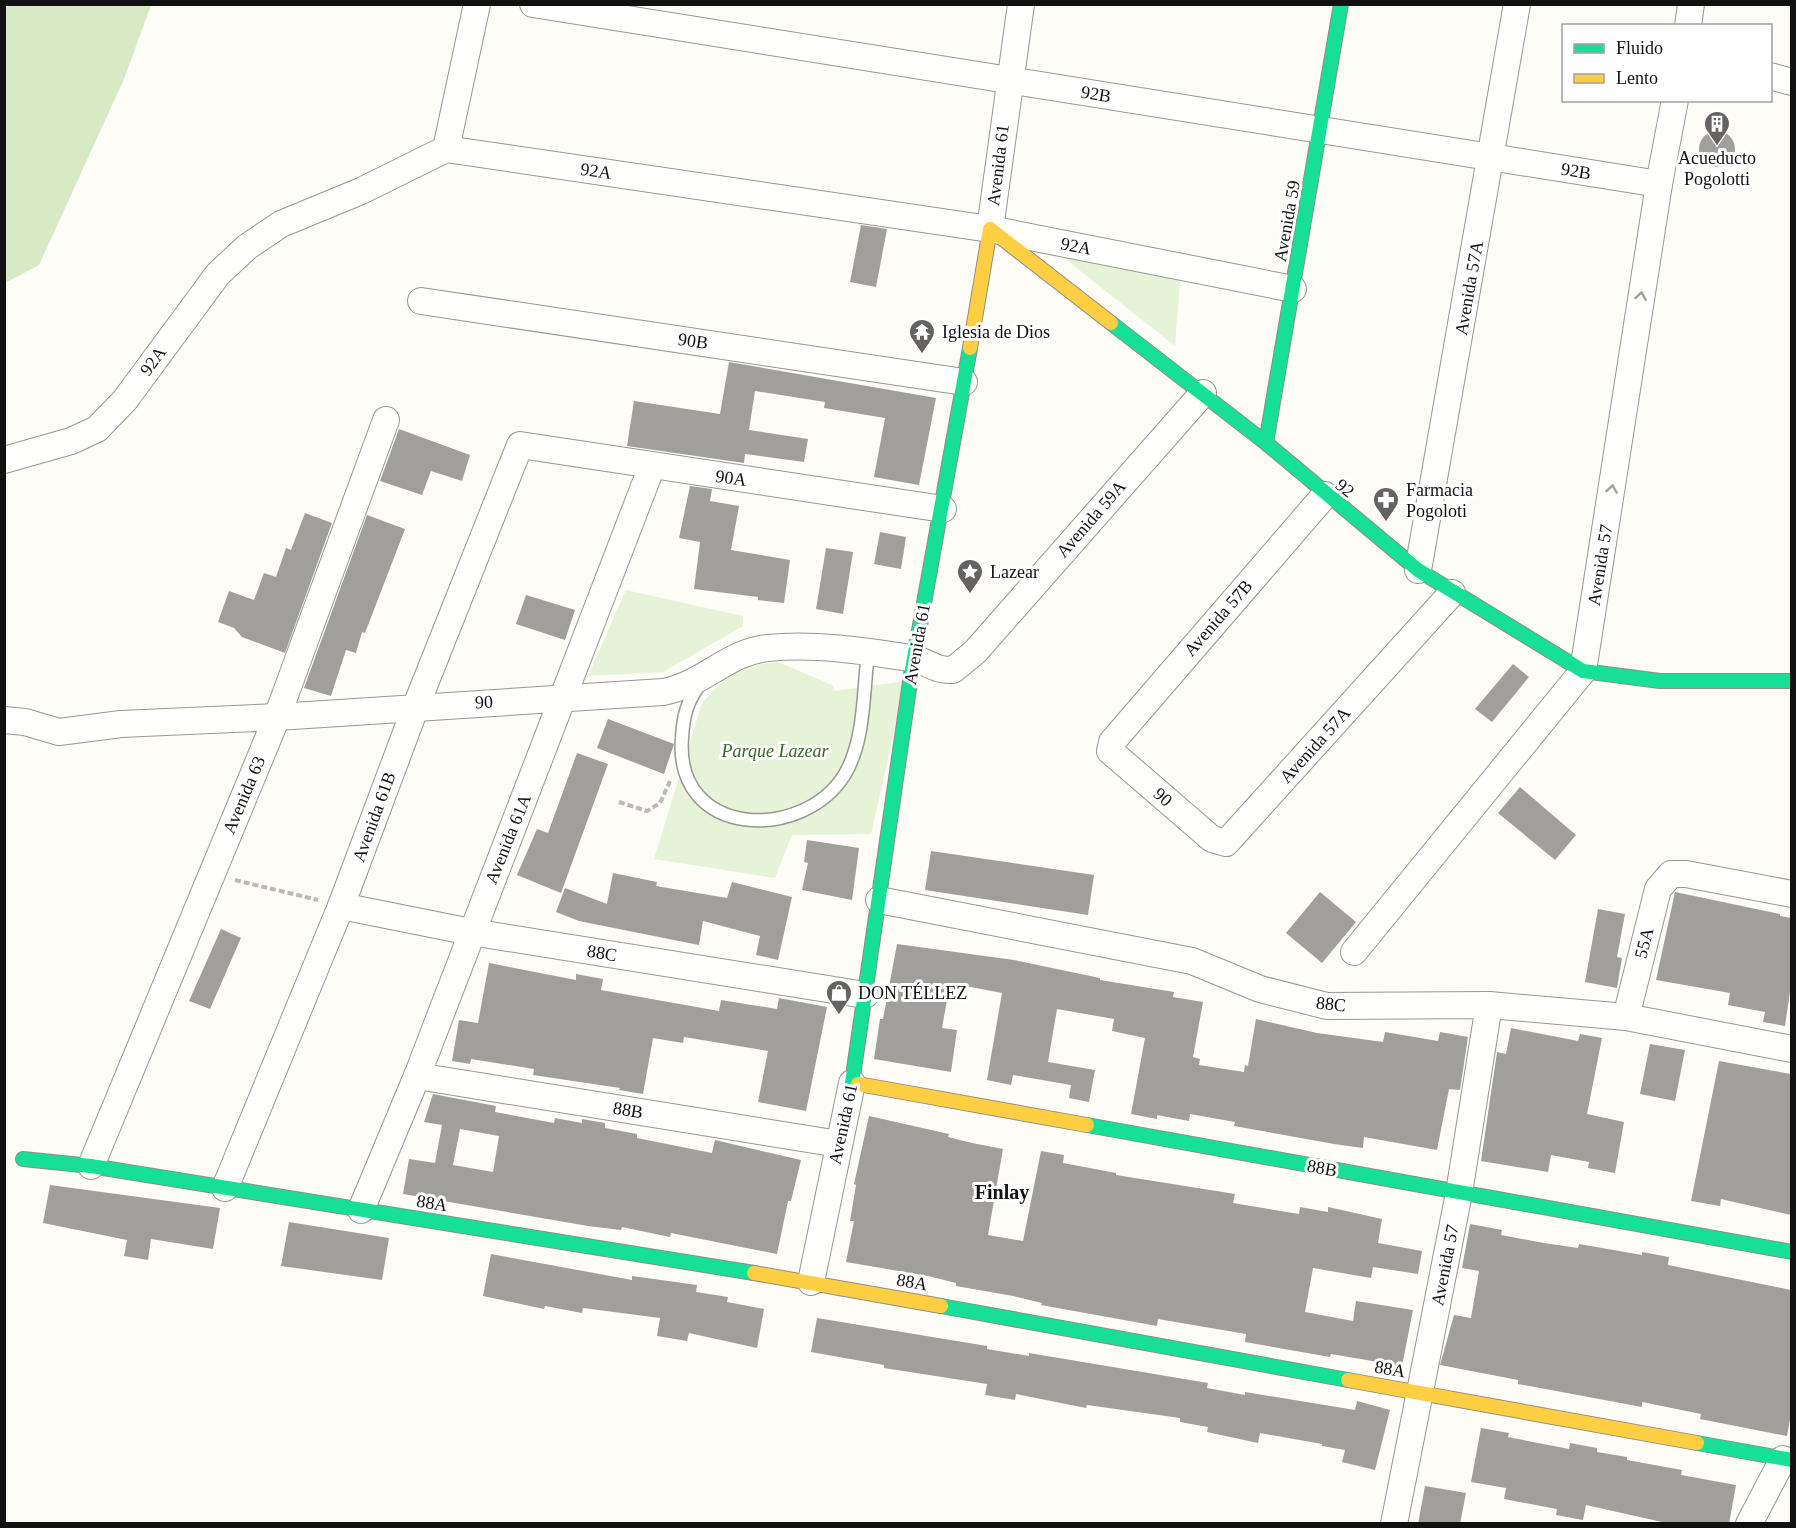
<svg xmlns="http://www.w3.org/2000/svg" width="1796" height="1528" viewBox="0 0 1796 1528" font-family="Georgia,serif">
<rect width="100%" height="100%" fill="#fdfcf7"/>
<g fill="#e7f3d7">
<path d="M1059,254L1180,281L1175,346Z"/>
<path d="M626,590L743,616V626L663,672L588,676Z"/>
<path d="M778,662L832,685L835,691L905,681L871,834L792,835L775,878L654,859L702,703L728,675L756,665Z"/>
</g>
<path fill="#d8eac5" d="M5,4L151,5L124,79L39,265L5,283Z"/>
<g fill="#a19f9c" fill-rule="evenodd">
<circle cx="1717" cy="149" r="18"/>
<path d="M861,225L887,229L876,287L850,282Z"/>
<path d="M729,362L936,398L919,485L874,477L885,418L824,408L825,402L755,391L749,430L808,439L804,462L745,454L744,463L627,446L634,401L720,414Z"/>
<path d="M399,429L470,455L462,481L431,471L422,495L380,481Z"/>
<path d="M690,486L712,489L710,501L739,506L731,550L790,560L784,603L758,600V597L694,589L700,542L679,538Z"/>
<path d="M305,513L332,523L285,653L242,637L234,628L218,622L229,591L254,600L264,573L276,577L286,548L291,550Z"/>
<path d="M367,515L405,529L365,633L362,632L356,653L346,650L331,696L304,688Z"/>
<path d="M880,532L906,537L901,569L874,564Z"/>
<path d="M826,548L853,552L843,614L816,609Z"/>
<path d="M526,595L575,610L565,640L516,624Z"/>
<path d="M1513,664L1529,677L1492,722L1475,709Z"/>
<path d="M608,719L674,744L664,774L597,748Z"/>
<path d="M577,753L608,764L561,893L517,875L537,829L548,833Z"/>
<path d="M1520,787L1576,835L1555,860L1498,813Z"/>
<path d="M807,840L859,848L852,900L802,890L808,863L804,862Z"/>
<path d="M931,851L1094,875L1088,915L925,890Z"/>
<path d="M613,873L657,882L656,886L727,898L732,882L792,897L778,960L756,955L760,936L703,921L699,945L579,921L556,912L565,888L607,904Z"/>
<path d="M1320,892L1356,922L1322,963L1286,933Z"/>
<path d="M1675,892L1780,914V916L1791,918V985L1785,1026L1763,1022L1765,1012L1728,1005L1730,993L1656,980Z"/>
<path d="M1598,909L1625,914L1617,957L1622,958L1617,988L1585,982Z"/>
<path d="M221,929L241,938L210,1009L189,1001Z"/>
<path d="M897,944L1014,960L1100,978V980L1174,992L1173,997L1203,1002L1193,1057L1200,1059L1199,1065L1244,1072L1245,1065L1248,1066L1256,1019L1317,1033L1383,1042L1385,1032L1438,1041L1440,1032L1468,1037L1460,1090L1449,1089L1437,1150L1364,1137L1363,1148L1334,1144L1234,1126L1235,1122L1190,1114L1189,1121L1157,1115V1119L1131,1114L1145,1038L1112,1031L1114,1019L1057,1009L1048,1062L1095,1070L1089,1102L1069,1098L1071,1085L1013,1075L1011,1085L987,1080L1002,993L950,983L942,1028L957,1030L951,1072L874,1059L880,1019H883Z"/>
<path d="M489,963L576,980V974L603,979L601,990L719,1011L721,1000L777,1009L779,998L827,1007L806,1111L758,1102L768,1051L684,1037L683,1043L653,1038L643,1094L619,1090L620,1088L533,1075L534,1069L471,1059L470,1064L452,1061L459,1020L478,1023Z"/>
<path d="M1511,1028L1578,1041L1580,1034L1602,1038L1587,1114L1624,1122L1615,1173L1588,1168L1589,1162L1551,1155L1548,1172L1481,1161L1497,1052L1506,1054Z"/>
<path d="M1650,1044L1685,1050L1675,1101L1640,1094Z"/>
<path d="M1719,1061L1791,1074V1215L1721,1199L1720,1206L1691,1201Z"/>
<path d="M433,1094L496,1106L495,1112L554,1123L555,1118L582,1123V1119L605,1123V1128L637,1134V1138L712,1153L715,1140L801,1160L791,1201H788L777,1254L671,1233L670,1237L622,1227L621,1230L588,1226L403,1194L409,1159L435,1163L442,1125L424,1122ZM460,1129L499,1136L493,1172L453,1165Z"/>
<path d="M869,1116L949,1134L948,1137L972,1143L1003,1149L988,1235L1023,1241L1041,1151L1064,1155L1063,1163L1116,1173V1175L1235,1194L1233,1203L1299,1214L1300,1207L1328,1212V1207L1382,1219L1378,1243L1422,1251L1418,1274L1373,1267L1371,1278L1313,1268L1305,1312L1353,1321L1356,1301L1413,1310L1402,1366L1331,1354L1330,1357L1245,1342L1246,1334L1158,1319L1157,1326L1041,1305L1042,1303L1013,1296L956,1286V1283L928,1276L846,1262L854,1221H850L856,1185L854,1184Z"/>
<path d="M50,1185L220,1208L213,1249L151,1239L148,1260L124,1256L127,1240L43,1223Z"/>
<path d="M289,1222L389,1238L382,1280L281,1266Z"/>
<path d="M1470,1224L1502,1230L1501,1235L1544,1243L1578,1248L1579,1244L1642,1255V1252L1669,1257L1668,1265L1791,1290V1414L1787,1436L1700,1419L1701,1414L1642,1402V1407L1518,1384V1380L1440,1365L1454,1315L1471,1318L1479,1271L1462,1268Z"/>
<path d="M491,1254L632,1280V1276L697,1285L696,1292L728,1297L727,1302L764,1309L757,1348L689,1333L687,1341L657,1336L660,1318L583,1308L582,1313L545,1306L544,1309L483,1296Z"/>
<path d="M817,1318L987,1346V1349L1029,1356V1353L1208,1383L1207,1388L1245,1395V1392L1355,1410L1357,1401L1390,1410L1375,1470L1342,1462L1345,1450L1322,1446V1444L1260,1433L1258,1443L1207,1432L1208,1427L1180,1422V1418L1087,1405L1086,1408L1016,1394L1015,1400L985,1395L987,1384L884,1368V1365L811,1352Z"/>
<path d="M1481,1428L1509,1433L1508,1437L1569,1449L1570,1443L1597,1448V1452L1627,1457V1460L1682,1470L1681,1475L1736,1485L1729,1524H1671L1586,1505L1583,1520L1556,1515L1557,1509L1504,1499L1506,1488L1471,1482Z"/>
<path d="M1425,1486L1466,1493L1460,1524H1418Z"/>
</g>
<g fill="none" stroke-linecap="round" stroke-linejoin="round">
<defs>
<path id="lane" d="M701,683C687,700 683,717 682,738C674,839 804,842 845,774C865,740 863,692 868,653"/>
<g id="street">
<path d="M533,4L1659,184"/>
<path d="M1688,26L1691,4"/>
<path d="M1770,76L1792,82"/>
<path d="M446,149L477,4"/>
<path d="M990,229L1021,4"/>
<path d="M421,301L964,382"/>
<path d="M4,460L71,441L97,429L125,400L218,274L247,247L281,224L361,191L446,149L990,229L1293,289"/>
<path d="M1325,495L1112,742L1110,751L1212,839L1226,843L1452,593"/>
<path d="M1418,570L1517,4"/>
<path d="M4,720L25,722L59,732L121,724L277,717L663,692C705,684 727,652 768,648C813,643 865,651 910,658C927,660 933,671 953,670L975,652L1203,393"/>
<path d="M879,900L1192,961L1260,989L1327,1006L1489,1005L1626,1017L1792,1049"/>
<path d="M341,906L471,932L865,995"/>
<path d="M1354,952L1583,671L1659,184L1675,100"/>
<path d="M1626,1017L1658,889L1671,874H1686L1792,894"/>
<path d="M417,1076L839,1144"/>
<path d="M91,1166L277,717L386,420"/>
<path d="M225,1188L341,906L416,706L520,445L943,509"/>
<path d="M361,1210L417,1076L652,466"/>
<path d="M811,1282L852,1083"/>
<path d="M1394,1524L1459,1193L1489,1005"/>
<path d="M1749,1524L1783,1459"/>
</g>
<g id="fast">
<path d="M1111,323L1266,443L1418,570L1583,671L1660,681H1792"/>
<path d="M1266,443L1341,4"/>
<path d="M858,1084L852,1083L911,675L970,348"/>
<path d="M1087,1125L1792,1252"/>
<path d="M23,1159L91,1166L754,1273"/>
<path d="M941,1306L1348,1380"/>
<path d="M1697,1443L1792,1460"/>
</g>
<g id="slow">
<path d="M970,348L990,229L1111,323"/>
<path d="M858,1084L1087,1125"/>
<path d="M754,1273L941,1306"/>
<path d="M1348,1380L1697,1443"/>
</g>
</defs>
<use href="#lane" stroke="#979795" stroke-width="15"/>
<use href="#street" stroke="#979795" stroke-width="28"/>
<use href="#fast" stroke="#8e8d8b" stroke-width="16"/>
<use href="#slow" stroke="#8e8d8b" stroke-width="16"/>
<g stroke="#b9b9b8" stroke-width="4" stroke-dasharray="6 3" stroke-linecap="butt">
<path d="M619,802L647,811L660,803L670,781"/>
<path d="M235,880L318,900"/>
</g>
<use href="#lane" stroke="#fffffe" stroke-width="12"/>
<use href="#street" stroke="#fffffe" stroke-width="26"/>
<use href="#fast" stroke="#16e098" stroke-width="14"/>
<use href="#slow" stroke="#ffcf43" stroke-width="14"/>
</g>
<defs><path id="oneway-chevron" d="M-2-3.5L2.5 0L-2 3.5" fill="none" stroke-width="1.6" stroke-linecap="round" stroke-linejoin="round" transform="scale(1.5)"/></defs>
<g stroke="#a0a09f">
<use href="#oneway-chevron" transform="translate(1641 296) rotate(-81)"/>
<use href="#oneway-chevron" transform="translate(1612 489) rotate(-81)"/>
</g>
<defs>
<symbol id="building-pin" viewBox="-11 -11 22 30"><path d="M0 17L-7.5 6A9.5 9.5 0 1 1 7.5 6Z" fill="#646362" stroke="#fff"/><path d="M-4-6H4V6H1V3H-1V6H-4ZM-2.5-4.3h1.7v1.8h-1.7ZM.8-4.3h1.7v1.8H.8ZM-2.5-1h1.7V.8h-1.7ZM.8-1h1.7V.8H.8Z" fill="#fff"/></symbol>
<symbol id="temple-pin" viewBox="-11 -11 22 30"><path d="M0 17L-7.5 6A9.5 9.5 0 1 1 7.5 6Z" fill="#646362" stroke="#fff"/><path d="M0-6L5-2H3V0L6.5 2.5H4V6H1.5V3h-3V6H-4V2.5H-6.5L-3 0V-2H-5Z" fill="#fff"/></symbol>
<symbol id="pharmacy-pin" viewBox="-11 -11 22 30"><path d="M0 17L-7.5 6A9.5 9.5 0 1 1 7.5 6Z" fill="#646362" stroke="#fff"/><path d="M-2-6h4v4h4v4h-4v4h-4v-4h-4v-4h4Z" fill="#fff"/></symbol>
<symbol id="sight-pin" viewBox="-11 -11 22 30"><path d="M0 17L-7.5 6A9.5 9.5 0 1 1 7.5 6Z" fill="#646362" stroke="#fff"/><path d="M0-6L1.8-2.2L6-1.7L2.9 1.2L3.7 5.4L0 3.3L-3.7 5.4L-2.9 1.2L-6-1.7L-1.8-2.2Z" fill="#fff"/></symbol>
<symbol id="shop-pin" viewBox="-11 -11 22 30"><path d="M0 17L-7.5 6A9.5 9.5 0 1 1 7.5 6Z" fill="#646362" stroke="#fff"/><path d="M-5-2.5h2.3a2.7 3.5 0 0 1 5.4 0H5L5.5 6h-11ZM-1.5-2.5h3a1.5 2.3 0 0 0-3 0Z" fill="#fff"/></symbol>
</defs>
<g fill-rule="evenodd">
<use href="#building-pin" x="1702" y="109" width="30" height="40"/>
<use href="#temple-pin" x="907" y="317" width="30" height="40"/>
<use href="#pharmacy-pin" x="1371" y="485" width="30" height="40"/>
<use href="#sight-pin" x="955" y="557" width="30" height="40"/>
<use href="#shop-pin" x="824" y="978" width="30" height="40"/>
</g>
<g text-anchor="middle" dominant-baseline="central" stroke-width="6" stroke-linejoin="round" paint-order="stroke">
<g font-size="18" fill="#111" stroke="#fff">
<text transform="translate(1096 94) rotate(9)">92B</text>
<text transform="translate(998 165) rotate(-83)">Avenida 61</text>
<text transform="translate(596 171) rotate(8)">92A</text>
<text transform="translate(1576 171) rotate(9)">92B</text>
<text transform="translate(1287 221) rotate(-80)">Avenida 59</text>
<text transform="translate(1076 246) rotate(11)">92A</text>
<text transform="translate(1469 288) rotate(-80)">Avenida 57A</text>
<text transform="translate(693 341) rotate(8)">90B</text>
<text transform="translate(153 361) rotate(-54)">92A</text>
<text transform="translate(731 478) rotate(8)">90A</text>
<text transform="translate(1345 488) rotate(39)">92</text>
<text transform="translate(1091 519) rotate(-49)">Avenida 59A</text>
<text transform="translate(1600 565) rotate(-81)">Avenida 57</text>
<text transform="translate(1218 618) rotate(-49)">Avenida 57B</text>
<text transform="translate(917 644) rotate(-80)">Avenida 61</text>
<text transform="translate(484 702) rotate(-3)">90</text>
<text transform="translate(1315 745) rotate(-48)">Avenida 57A</text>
<text transform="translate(244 795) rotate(-67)">Avenida 63</text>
<text transform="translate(1163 797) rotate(41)">90</text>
<text transform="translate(374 817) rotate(-70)">Avenida 61B</text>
<text transform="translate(508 839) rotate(-68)">Avenida 61A</text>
<text transform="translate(1644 943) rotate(-76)">55A</text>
<text transform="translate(602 953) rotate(9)">88C</text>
<text transform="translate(1331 1004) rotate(6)">88C</text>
<text transform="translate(628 1110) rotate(9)">88B</text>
<text transform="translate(843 1124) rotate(-78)">Avenida 61</text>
<text transform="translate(1322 1168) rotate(10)">88B</text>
<text transform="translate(432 1203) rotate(9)">88A</text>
<text transform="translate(1445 1265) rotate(-79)">Avenida 57</text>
<text transform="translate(912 1282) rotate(10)">88A</text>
<text transform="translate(1390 1369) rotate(10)">88A</text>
</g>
<g font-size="18" fill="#111" stroke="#fff" text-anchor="start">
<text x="1717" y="158" text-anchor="middle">Acueducto<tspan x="1717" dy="21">Pogolotti</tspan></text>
<text x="942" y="332">Iglesia de Dios</text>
<text x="1406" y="490">Farmacia<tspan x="1406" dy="21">Pogoloti</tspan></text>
<text x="990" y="572">Lazear</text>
<text x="858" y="993">DON TÉLLEZ</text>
</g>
<g font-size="18" font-style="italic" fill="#2f6b1f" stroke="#fff">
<text x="775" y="751">Parque Lazear</text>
</g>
<g font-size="20" font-weight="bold" fill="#111" stroke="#fff">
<text x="1002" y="1192">Finlay</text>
</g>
</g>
<rect width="1796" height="1528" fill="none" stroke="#111111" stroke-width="12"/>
<rect x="1562" y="24" width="210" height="78" fill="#ffffff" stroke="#a0a0a0" stroke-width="1.5"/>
<rect x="1574" y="44" width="30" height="9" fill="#16e098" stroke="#a0a0a0" stroke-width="1.5"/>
<text x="1616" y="54" font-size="18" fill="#111111">Fluido</text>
<rect x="1574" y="74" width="30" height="9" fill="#ffcf43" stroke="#a0a0a0" stroke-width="1.5"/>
<text x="1616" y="84" font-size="18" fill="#111111">Lento</text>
</svg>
